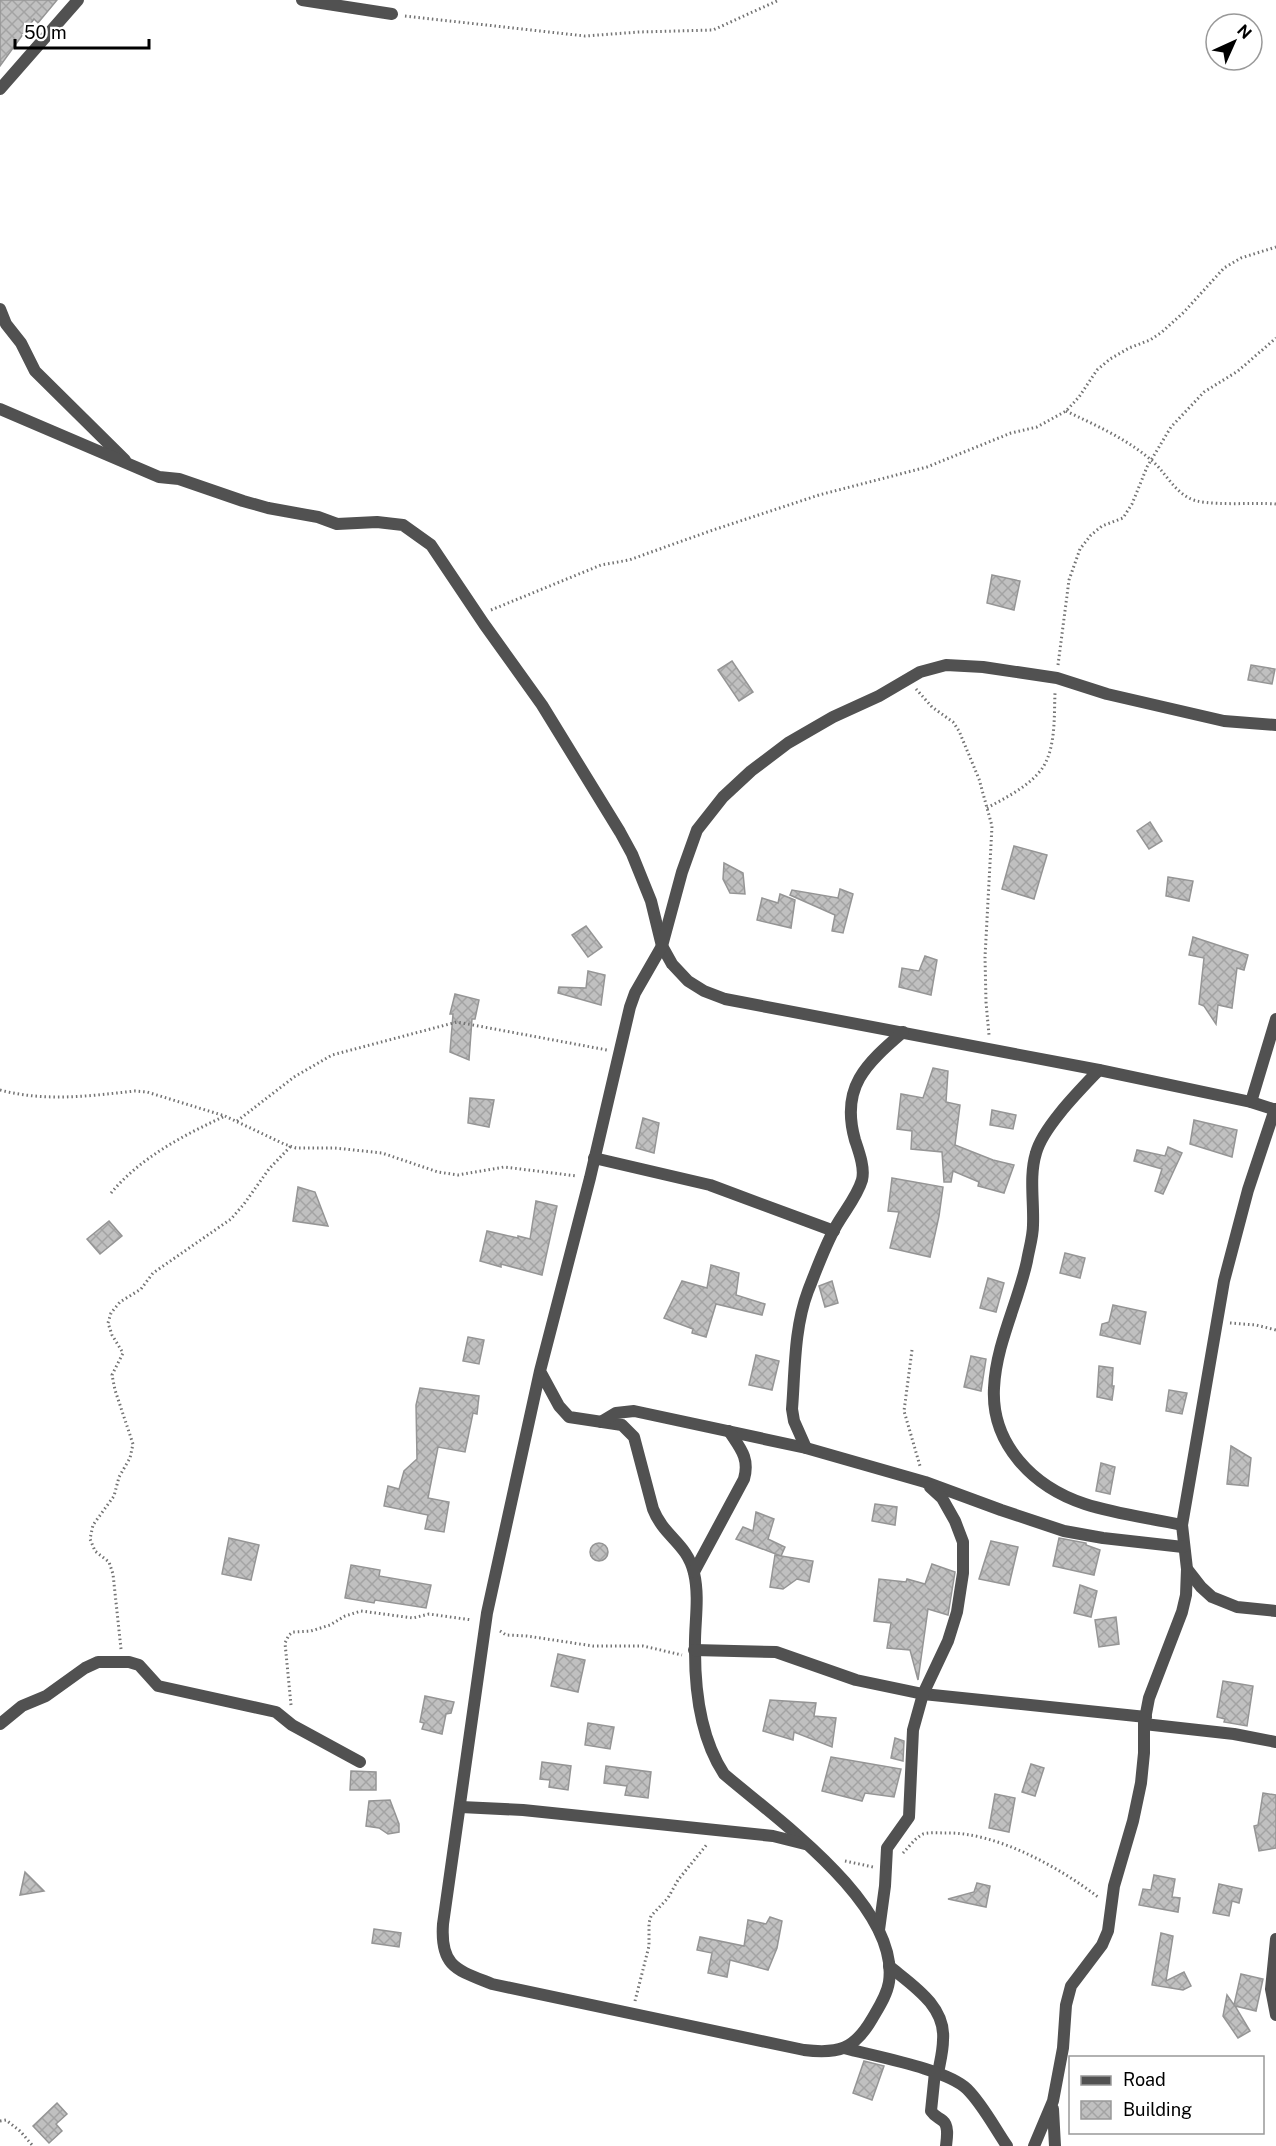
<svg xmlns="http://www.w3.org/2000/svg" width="1276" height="2146" viewBox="0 0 1276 2146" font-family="'Public Sans',sans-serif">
<defs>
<pattern id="building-cross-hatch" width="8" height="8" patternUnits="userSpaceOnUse" patternTransform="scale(1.5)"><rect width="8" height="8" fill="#c0c0c0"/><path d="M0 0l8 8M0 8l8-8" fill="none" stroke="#a3a3a3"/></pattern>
</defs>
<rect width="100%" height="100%" fill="#fff"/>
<g fill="url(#building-cross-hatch)" stroke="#959595" stroke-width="1.5">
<path d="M0,0H57L38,23L34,19L0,66Z"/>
<path d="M992,575L1020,581L1014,610L987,603Z"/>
<path d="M732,661L753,692L739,701L718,670Z"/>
<path d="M1251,665L1275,669L1272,684L1248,680Z"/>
<path d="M1150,822L1162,841L1149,849L1137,831Z"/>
<path d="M1014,846L1047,855L1034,899L1002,889Z"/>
<path d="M724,863L743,873L745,894L730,893L723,879Z"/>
<path d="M1168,877L1193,881L1189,901L1166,896Z"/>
<path d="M840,889L853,894L843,933L832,931L835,915L790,895L792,890L838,898Z"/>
<path d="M780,894L795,900L791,928L757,920L762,898L778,903Z"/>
<path d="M586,926L602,947L588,957L572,935Z"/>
<path d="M1193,937L1248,955L1244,970L1237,968L1232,1008L1218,1005L1216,1024L1204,1006L1199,1004L1204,958L1189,955Z"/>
<path d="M925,956L937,960L931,995L899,987L902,968L919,971Z"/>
<path d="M588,971L605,975L601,1005L558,993L559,987L586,988Z"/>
<path d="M455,994L479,1000L475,1019H472L469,1060L450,1052L453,1014H450Z"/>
<path d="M933,1068L948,1071L946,1102L960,1105L955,1145L993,1160L1014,1165L1004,1193L978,1186L979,1182L953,1171L951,1182H944L942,1152L911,1149L912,1131L897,1129L901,1094L923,1098Z"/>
<path d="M470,1098L494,1100L489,1127L468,1123Z"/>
<path d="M992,1110L1016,1115L1013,1129L990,1125Z"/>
<path d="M643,1118L659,1123L654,1153L636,1148Z"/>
<path d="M1194,1120L1237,1130L1232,1157L1190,1144Z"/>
<path d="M1168,1147L1182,1153L1163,1194L1155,1191L1162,1169L1134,1161L1137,1150L1165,1156Z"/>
<path d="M892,1178L943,1187L939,1216L930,1257L890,1248L899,1212L888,1211Z"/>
<path d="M298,1187L315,1192L328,1226L293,1221Z"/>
<path d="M536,1201L557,1206L542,1275L501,1264V1267L480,1261L487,1231L518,1238V1236L530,1239Z"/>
<path d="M109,1221L122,1236L100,1254L87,1239Z"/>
<path d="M1065,1253L1085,1258L1080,1278L1060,1273Z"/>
<path d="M711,1265L739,1273L736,1295L765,1304L762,1315L716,1304L706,1337L692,1333L693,1329L664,1318L682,1281L707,1288Z"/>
<path d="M988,1278L1004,1283L996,1312L980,1308Z"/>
<path d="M832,1281L838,1303L825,1307L819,1286Z"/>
<path d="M1113,1305L1146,1312L1140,1344L1100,1335L1102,1324L1109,1322Z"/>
<path d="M468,1337L484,1340L479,1364L463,1361Z"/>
<path d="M756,1355L779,1361L772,1390L749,1385Z"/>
<path d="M971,1356L986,1359L981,1391L964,1387Z"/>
<path d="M1099,1366L1113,1368L1112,1386H1114L1112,1400L1097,1397Z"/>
<path d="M420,1388L479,1396L477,1414L473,1413L465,1452L438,1447L428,1498L449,1502L444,1532L425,1529L428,1515L384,1506L388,1486L399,1489L404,1471L417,1459L416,1405Z"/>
<path d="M1169,1390L1187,1393L1182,1414L1166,1411Z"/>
<path d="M1231,1446L1251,1458L1248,1486L1227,1484Z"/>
<path d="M1101,1463L1115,1467L1110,1494L1096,1491Z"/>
<path d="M875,1504L897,1507L895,1525L872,1521Z"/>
<path d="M756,1512L774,1519L768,1539L785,1547L781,1556L736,1539L743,1527L753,1531Z"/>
<path d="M229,1538L259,1545L251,1580L222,1574Z"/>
<path d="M1059,1538L1086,1543V1545L1100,1550L1094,1575L1053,1566Z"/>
<path d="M991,1541L1018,1547L1009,1585L979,1579Z"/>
<circle cx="599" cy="1552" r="9"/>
<path d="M775,1555L813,1561L809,1582L797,1579L783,1589L770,1587Z"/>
<path d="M932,1564L955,1572L948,1615L928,1609L918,1680L910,1650L887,1648L891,1623L874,1621L879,1579L906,1582L907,1579L925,1584Z"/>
<path d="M351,1565L380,1570L379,1576L431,1585L426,1608L375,1600L374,1603L345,1598Z"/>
<path d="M1080,1585L1097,1591L1091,1617L1074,1613Z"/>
<path d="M1116,1617L1119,1644L1099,1647L1095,1620Z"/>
<path d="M558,1654L585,1660L578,1692L551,1686Z"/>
<path d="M1223,1681L1253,1686L1247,1726L1224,1722L1225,1719L1217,1717Z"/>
<path d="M425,1696L454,1702L451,1713L446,1714L442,1734L422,1729L424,1723L420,1722Z"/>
<path d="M770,1700L816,1703L814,1716L836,1718L832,1747L794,1732L793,1740L763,1731Z"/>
<path d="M588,1723L614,1727L610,1749L585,1745Z"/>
<path d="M895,1738L904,1741L903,1761L891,1758Z"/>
<path d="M831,1757L901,1769L894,1797L865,1793L862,1801L822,1791Z"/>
<path d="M542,1762L571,1766L568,1790L549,1787L550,1780L540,1779Z"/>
<path d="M1031,1764L1044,1768L1035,1796L1022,1792Z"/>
<path d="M606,1766L651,1772L648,1798L625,1795L627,1786L604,1783Z"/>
<path d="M351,1771L376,1772V1790H350Z"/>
<path d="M1263,1793L1276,1795V1848L1259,1851L1254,1826L1258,1825Z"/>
<path d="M995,1794L1015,1798L1009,1832L989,1828Z"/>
<path d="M390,1800L399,1824V1832L388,1834L379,1828L366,1826L369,1801Z"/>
<path d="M25,1872L44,1891L20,1895Z"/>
<path d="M1154,1875L1175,1879L1172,1897L1180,1898L1178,1912L1139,1905L1143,1889L1151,1890Z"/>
<path d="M977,1883L990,1886L986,1907L948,1899L974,1892Z"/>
<path d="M1219,1884L1242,1889L1239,1903L1232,1901L1229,1916L1213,1913Z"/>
<path d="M770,1917L782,1921L777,1948L768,1970L730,1960L727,1977L708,1973L712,1953L697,1950L700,1937L744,1946L748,1920L766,1924Z"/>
<path d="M374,1929L401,1933L399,1947L372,1943Z"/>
<path d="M1161,1933L1173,1936L1166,1981L1184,1972L1191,1986L1183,1990L1152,1985Z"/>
<path d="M1241,1974L1263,1979L1256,2011L1235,2006L1250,2031L1238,2038L1223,2016L1227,1995L1234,2005Z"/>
<path d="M864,2061L884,2066L872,2100L853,2093Z"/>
<path d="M57,2103L67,2114L56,2124L62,2131L49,2143L33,2126Z"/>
</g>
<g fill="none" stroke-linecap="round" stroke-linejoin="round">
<g stroke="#737373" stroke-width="3" stroke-dasharray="1.5 3" stroke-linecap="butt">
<path d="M405,16L585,36L639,32L713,30L779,0"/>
<path d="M1066,411C1095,425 1125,438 1150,459C1164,470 1172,489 1189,498C1204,507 1255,502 1276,504"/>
<path d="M491,610L601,565L629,560L710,531L819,495L927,467L1011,433L1037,427L1066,411L1079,397L1097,370L1110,359L1129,348L1150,340L1162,332L1184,312L1224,268L1241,258L1276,247"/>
<path d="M1058,665L1069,580L1080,549L1091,535L1102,526L1123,518L1132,504L1147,467L1171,427L1204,392L1238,371L1276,338"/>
<path d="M916,689L932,707L953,722L959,731L979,779L992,826L985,957L986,1002L989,1035"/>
<path d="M987,808C1005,798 1028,787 1041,770C1056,750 1054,717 1055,693"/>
<path d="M0,1090C45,1102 89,1096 135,1091L147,1092L225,1116L284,1144L296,1148H335L382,1153L438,1172L458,1175L504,1167L577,1176"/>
<path d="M237,1121L294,1077L332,1055L457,1022L607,1050"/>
<path d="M111,1193C141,1157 184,1135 225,1116"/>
<path d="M1230,1323L1256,1325L1276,1330"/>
<path d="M912,1350L904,1411L920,1466"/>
<path d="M500,1631L506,1635L527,1636L593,1646H643L682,1655"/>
<path d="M121,1649L113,1574L109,1562L95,1551L90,1539L93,1525L114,1496L119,1477L130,1458L133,1444L115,1390L112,1375L123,1353L112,1335L108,1323L111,1313L120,1302L141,1289L153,1273L231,1219L244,1204L269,1169L291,1146"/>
<path d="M291,1705L285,1643L289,1635L293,1632L311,1631L330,1625L345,1616L361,1611L413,1618L429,1614L472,1620"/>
<path d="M903,1853C909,1847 915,1838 923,1834C931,1832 939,1833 946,1833C996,1832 1059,1867 1098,1897"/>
<path d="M845,1861L873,1867"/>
<path d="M635,2001L649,1946V1923L651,1916L668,1898L678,1880L708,1843"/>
<path d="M0,2121L6,2120L20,2131L33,2146"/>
</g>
<g stroke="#515151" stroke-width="12">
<path d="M302,0L392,14"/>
<path d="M0,89L78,0"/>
<path d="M0,309L6,324L21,343L35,371L125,460"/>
<path d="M0,409L159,477L179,479L243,501L268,508L318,517L337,524L377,522L403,525L431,545L484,624L542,705L620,832L632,854L651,901L662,946L672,964L688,981L704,991L725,999L1099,1070L1251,1102L1276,1110"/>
<path d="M1099,1070C1080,1090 1043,1127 1036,1153C1029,1176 1034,1201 1033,1225C1033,1237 1029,1249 1027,1261C1018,1303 996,1344 994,1388C991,1444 1033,1487 1085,1504C1116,1514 1150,1518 1182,1525"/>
<path d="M1251,1102L1276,1019"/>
<path d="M1275,1109L1248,1190L1224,1281L1182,1525L1187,1569L1201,1587L1212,1597L1237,1607L1276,1611"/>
<path d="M594,1158L710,1185L834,1231"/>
<path d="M540,1371L559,1406L569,1417L622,1425L634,1437L653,1509C664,1537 687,1543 694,1573C700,1599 694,1625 695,1651C695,1692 701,1739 724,1774C775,1818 900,1905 889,1982C887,1995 879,2007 872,2019C854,2050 838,2054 804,2050L492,1984C457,1970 440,1967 443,1924L487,1613L540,1371L590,1178L630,1007L635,993L662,946L682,872L697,830L723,797L751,771L788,743L833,717L879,696L920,672L946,665L983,667L1057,678L1107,694L1224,721L1276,725"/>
<path d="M601,1422L616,1413L634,1411L806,1448L925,1482L1001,1510L1064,1531L1103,1538L1183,1547"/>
<path d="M806,1448L794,1421L792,1409C795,1371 794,1328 808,1291C816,1271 824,1248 835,1228C843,1213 857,1197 862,1180C865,1168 859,1152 855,1140C840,1087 866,1064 903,1032"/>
<path d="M694,1572L744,1479C750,1458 740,1448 729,1431"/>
<path d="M694,1650L776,1652L856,1680L923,1694L1146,1717"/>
<path d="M0,1724L22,1706L46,1696L85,1668L98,1662H129L139,1665L158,1686L276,1712L292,1725L360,1762"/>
<path d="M1144,1724L1234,1734L1276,1742"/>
<path d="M461,1807L523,1810L773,1836L805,1844"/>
<path d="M879,1930L885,1886L887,1848L909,1817L913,1730L923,1694L948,1641L957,1612L963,1573V1542L955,1521L942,1498L930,1487"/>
<path d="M1276,1939L1271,1989L1276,2015"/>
<path d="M889,1966C912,1985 946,2006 943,2040C943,2051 940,2062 938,2073"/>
<path d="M844,2048C873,2056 947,2069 967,2089C983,2105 994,2127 1007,2146"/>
<path d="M935,2072L931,2111C935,2117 938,2117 943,2121C949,2126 947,2138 946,2146"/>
<path d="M1053,2109L1055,2146"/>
<path d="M1034,2146L1053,2101L1063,2048L1066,2005L1071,1986L1102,1945L1108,1931L1114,1886L1133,1821L1141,1783L1144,1753V1724L1149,1698L1182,1612L1186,1595L1187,1569"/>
</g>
</g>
<rect x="1069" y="2056" width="195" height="78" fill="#ffffff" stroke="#999999" stroke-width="1.5"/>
<rect x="1081" y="2076" width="30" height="9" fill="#515151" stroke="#999999" stroke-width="1.5"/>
<text x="1123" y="2086" font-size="18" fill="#000000">Road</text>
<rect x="1081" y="2101" width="30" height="18" fill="url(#building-cross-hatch)" stroke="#999999" stroke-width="1.5"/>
<text x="1123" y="2116" font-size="18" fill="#000000">Building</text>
<g transform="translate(1234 42) rotate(45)"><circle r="28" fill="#ffffff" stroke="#999999" stroke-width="1.5"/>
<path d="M0-4.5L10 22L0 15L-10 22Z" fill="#000000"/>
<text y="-9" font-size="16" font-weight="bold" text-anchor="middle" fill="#000000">N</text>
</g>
<path d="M15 39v9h134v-9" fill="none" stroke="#000000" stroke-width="3"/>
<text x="24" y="39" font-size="18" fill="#000000" stroke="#ffffff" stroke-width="4.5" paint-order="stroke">50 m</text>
</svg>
